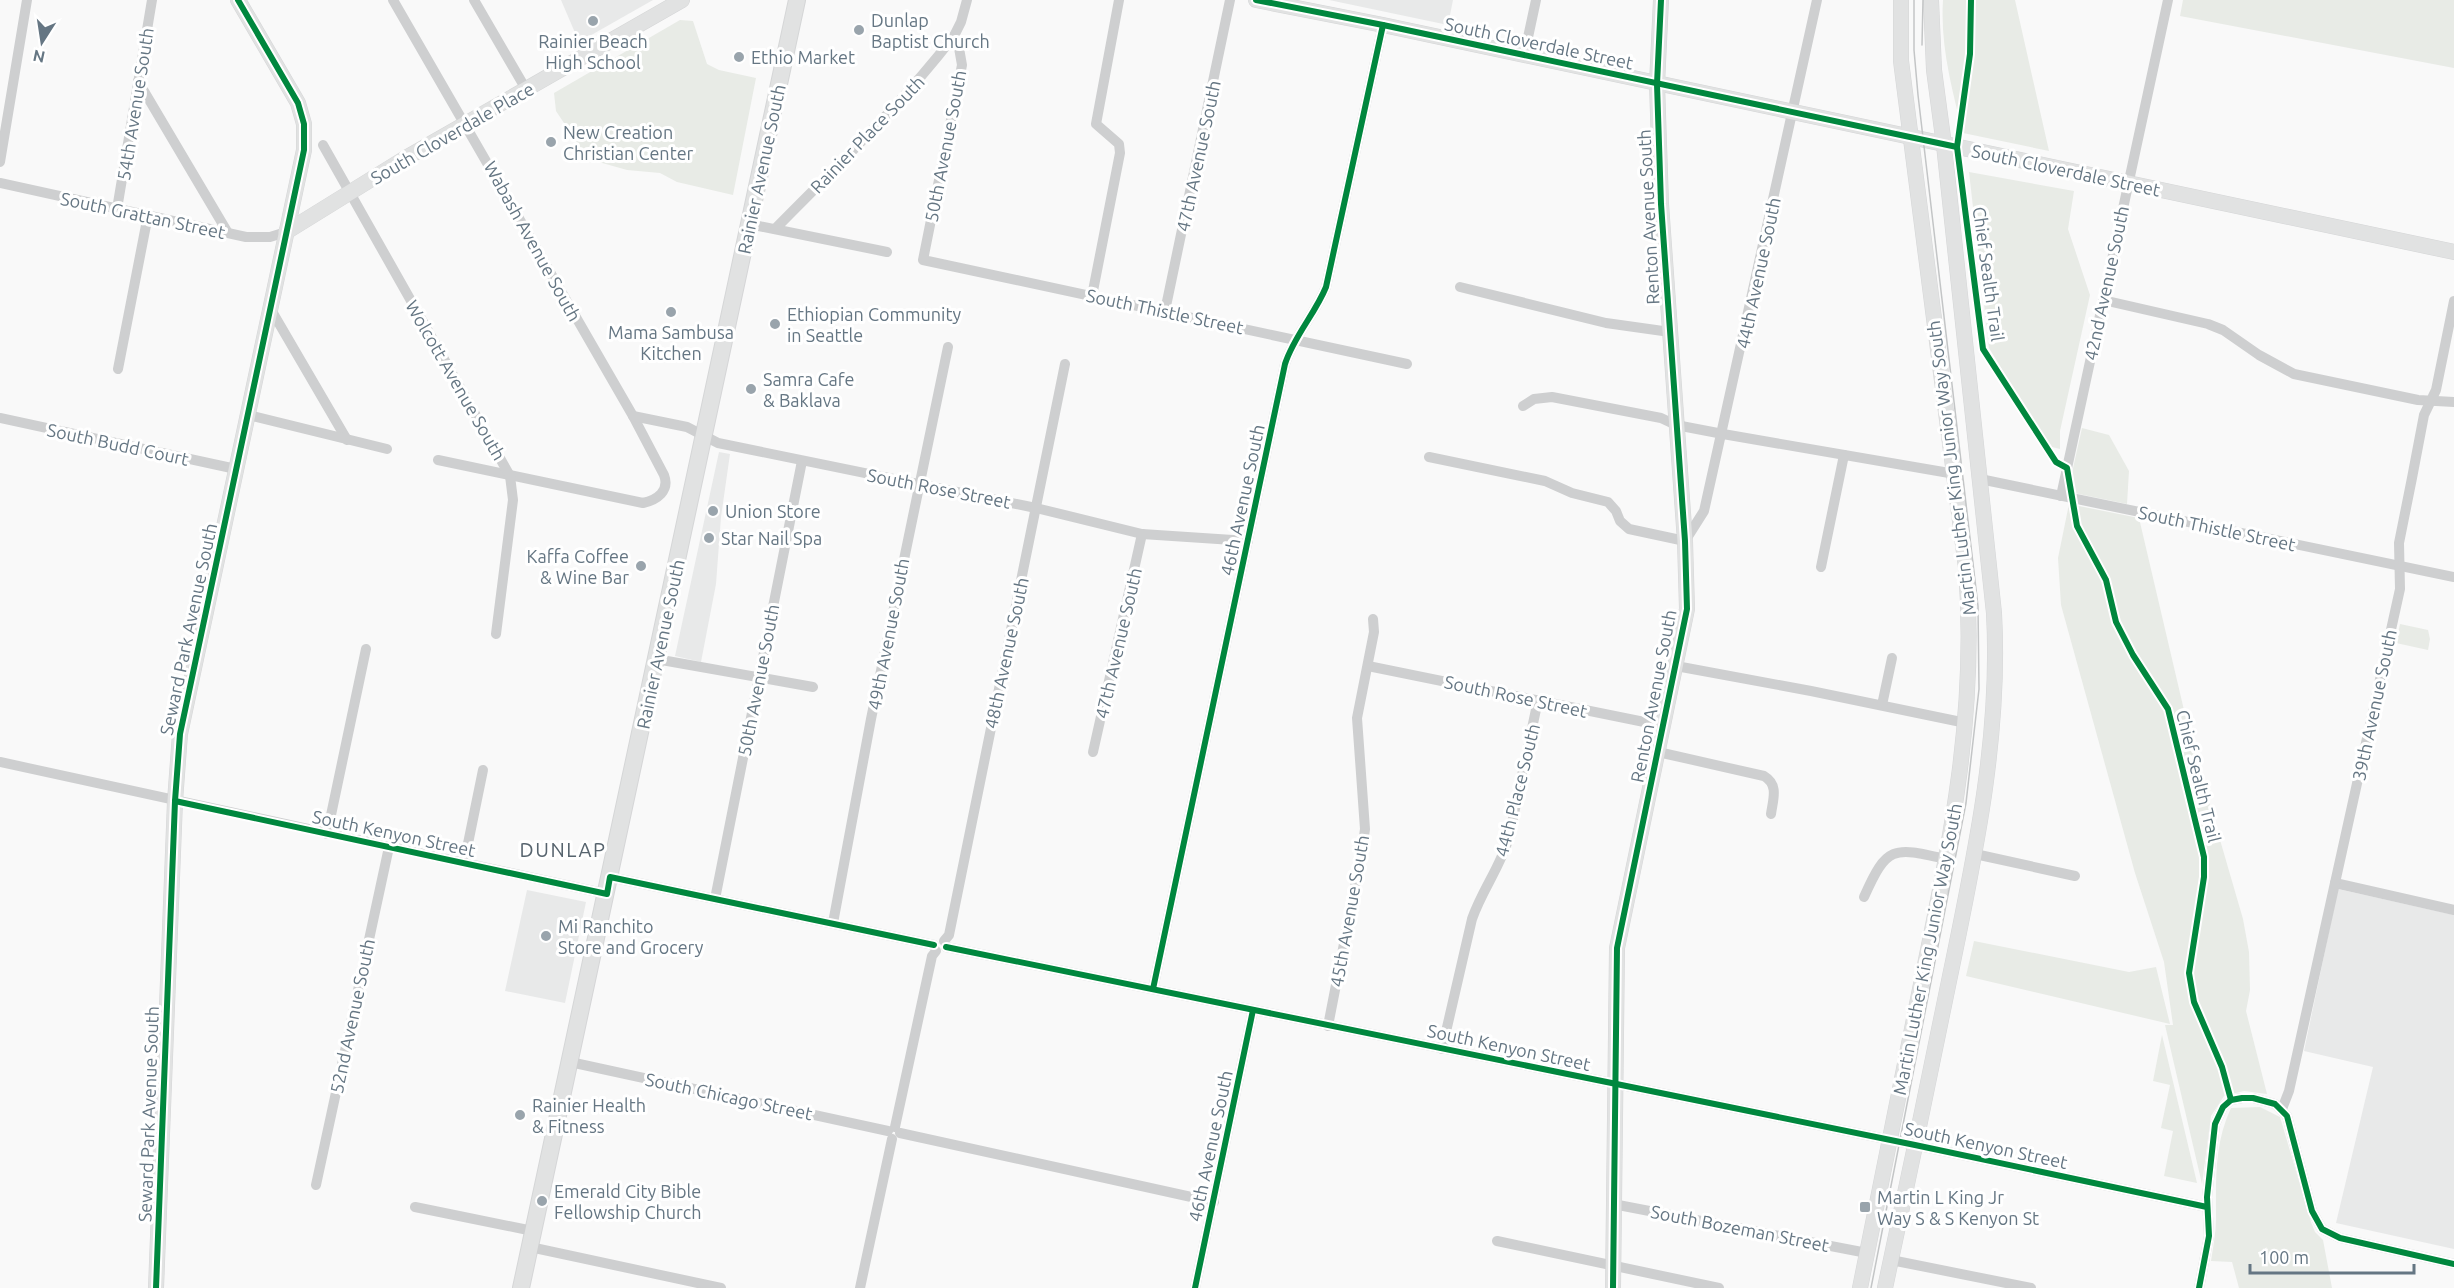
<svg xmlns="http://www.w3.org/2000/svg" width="2454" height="1288" viewBox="0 0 2454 1288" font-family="Ubuntu,sans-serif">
<rect width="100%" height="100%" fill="#f9f9f9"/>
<g fill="#e8e9e9">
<path d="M561,0H653L579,42Z"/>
<path d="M1329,0H1453L1448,25Z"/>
<path d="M719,452L730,454L721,517L716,584L701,662L675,656Z"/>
<path d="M2338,889L2454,915V1249L2336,1223L2373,1067L2304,1051Z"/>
<path d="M527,890L586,902L565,1003L505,991Z"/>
</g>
<g fill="#e8ebe6">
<path d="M1943,0H2015L2049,151L1963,133C1952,90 1940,45 1943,0Z"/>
<path d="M2183,0H2454V68L2180,16Z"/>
<path d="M680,20L693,21L707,64L719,70L756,78L733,195L677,182L660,173L627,170L588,159L556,111L554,93Z"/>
<path d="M1969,172L2074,191L2068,229L2090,295L2060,431V449L2048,446L1989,348Z"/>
<path d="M2082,428L2109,435L2129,471L2127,504L2074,493L2071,477Z"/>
<path d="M2069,504L2139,518L2191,740L2243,919L2249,952L2250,990L2246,1011L2267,1094L2244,1091L2224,1096L2211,1116L2202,1184L2165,1025H2173L2164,962L2135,873L2061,605L2058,558Z"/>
<path d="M2400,624L2428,630L2430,639L2428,650L2396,643Z"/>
<path d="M1974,941L2129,972L2156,967L2170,1024L1966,976Z"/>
<path d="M2162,1035L2197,1183L2164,1176L2173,1131L2161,1128L2170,1085L2153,1081Z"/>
<path d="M2260,1107L2280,1117L2311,1222L2315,1232L2323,1240L2332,1288H2239L2232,1262L2211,1261C2213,1247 2216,1233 2216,1219C2216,1181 2214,1144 2231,1108Z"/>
</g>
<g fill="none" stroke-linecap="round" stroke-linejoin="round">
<defs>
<g id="secondary">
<path d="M1256,0L1383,25L2454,252"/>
<path d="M286,232L404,159L682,0"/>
<path d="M156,1288L175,801L180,734L304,150V124L298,103L238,0"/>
<path d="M1613,1288L1617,948L1687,609L1685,541L1661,204L1657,84L1661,0"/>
<path d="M1860,1288C1880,1192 1898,1095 1918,999C1948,852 1978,720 1966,568L1901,61V0"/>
<path d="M1885,1288C1907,1186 1928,1083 1949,981C1974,860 2001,738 1994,613L1944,145L1934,70L1931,0"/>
</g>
<path id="primary" d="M521,1288L797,0"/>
</defs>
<use href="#secondary" stroke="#d5d6d7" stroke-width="16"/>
<use href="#primary" stroke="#d5d6d7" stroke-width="18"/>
<g stroke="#cecfd0" stroke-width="10">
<path d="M393,0L633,416L664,475C670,491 657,500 643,503L438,460"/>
<path d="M474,0L527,91"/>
<path d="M967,0L961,22L954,36L959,48L962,65L923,260L1407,364"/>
<path d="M1524,56L1536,0"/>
<path d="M138,81L228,233"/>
<path d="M323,145L510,476L513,500L496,634"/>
<path d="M0,162L27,0"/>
<path d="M0,183L246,237H270L286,232"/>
<path d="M117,209L152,0"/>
<path d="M749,224L887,252"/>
<path d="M775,229C837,166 900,106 954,36"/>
<path d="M1460,287L1606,323L1670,332"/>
<path d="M1092,296L1120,153L1119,144L1096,124L1119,0"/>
<path d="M2103,300L2208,324L2223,330L2259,355L2294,374L2418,400L2454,402"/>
<path d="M270,308L347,440"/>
<path d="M1165,311L1230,0"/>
<path d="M118,369L148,215"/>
<path d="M1523,406L1534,399L1552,397L1661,418L1676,425L1723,434L1955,474"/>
<path d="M248,415L387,449"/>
<path d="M633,416L687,427L718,443L1036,508L1142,534L1248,541"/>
<path d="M0,418L236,469"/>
<path d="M1429,457L1545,481L1572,493L1608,502L1616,511L1620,521L1629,529L1685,541L1704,511L1817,0"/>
<path d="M1980,479L2454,577"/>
<path d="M2061,496L2168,0"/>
<path d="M1821,567L1844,455"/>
<path d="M656,659L813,687"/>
<path d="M1368,666L1664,726"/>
<path d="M1676,666L1811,691L1966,723"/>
<path d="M1882,705L1892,658"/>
<path d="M1093,752L1142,534"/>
<path d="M1658,752L1764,776C1779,785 1773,799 1771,814"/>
<path d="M0,762L607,894"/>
<path d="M327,834L366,649"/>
<path d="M1975,854L2075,876"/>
<path d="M464,863L483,770"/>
<path d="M610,877L934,945"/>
<path d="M2335,883L2454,910"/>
<path d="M1864,897C1887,845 1893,847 1946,859"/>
<path d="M715,899L802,461"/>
<path d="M833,923L871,719L948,347"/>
<path d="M944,941L949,935L1065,364"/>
<path d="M946,947L1915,1145L2207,1207"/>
<path d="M1153,989L1285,364C1294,336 1315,314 1326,287L1383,25"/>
<path d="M1328,1026L1362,851L1365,829L1357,718L1374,632L1373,619"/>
<path d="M1442,1049L1472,919C1482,890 1501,866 1509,837L1538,700"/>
<path d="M570,1062L888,1131"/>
<path d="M2282,1109L2289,1091L2400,589L2399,543L2412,478L2424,415L2436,390L2454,301"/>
<path d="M895,1127L932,956L936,951"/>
<path d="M900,1133L1214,1202"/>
<path d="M316,1185L389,847"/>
<path d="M1613,1204L1867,1253"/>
<path d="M415,1207L533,1231"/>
<path d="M1497,1241L1719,1288"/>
<path d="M530,1247L721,1288"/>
<path d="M1891,1260L2031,1288"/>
<path d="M860,1288L892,1139"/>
<path d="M1195,1288L1253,1010"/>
<path d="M2199,1288L2209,1236L2207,1197L2215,1124L2223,1107L2231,1100L2242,1098H2253L2275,1104L2287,1116L2312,1211L2322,1229L2340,1238L2454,1264"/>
</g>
<use href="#secondary" stroke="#e1e2e2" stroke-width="15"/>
<use href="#primary" stroke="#e1e2e2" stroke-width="16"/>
<g stroke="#c3c5c6" stroke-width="1.5">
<path d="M1922,45L1923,0"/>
<path d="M1871,1288L1966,803L1979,689L1978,606L1918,95L1914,50V0"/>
</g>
<defs>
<g id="cycleway">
<path d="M1256,0L1383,25L1957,147"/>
<path d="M1971,0L1970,54L1957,147L1983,349L2056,462L2067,468L2077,526L2106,580L2116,622L2133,655L2168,709L2204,857V877L2189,973L2194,1002L2222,1067L2231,1100"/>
<path d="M175,801L607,894L610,877L934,945"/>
<path d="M946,947L1915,1145L2207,1207"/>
<path d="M1153,989L1285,364C1294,336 1315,314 1326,287L1383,25"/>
<path d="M156,1288L175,801L180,734L304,150V124L298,103L238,0"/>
<path d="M1195,1288L1253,1010"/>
<path d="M1613,1288L1617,948L1687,609L1685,541L1661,204L1657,84L1661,0"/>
<path d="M2199,1288L2209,1236L2207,1197L2215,1124L2223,1107L2231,1100L2242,1098H2253L2275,1104L2287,1116L2312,1211L2322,1229L2340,1238L2454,1264"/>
</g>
</defs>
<use href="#cycleway" stroke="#fff" stroke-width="10"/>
<use href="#cycleway" stroke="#00873e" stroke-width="6"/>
</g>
<g fill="#99a4ac" stroke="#fff" stroke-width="2">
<circle cx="593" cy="21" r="6"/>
<circle cx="859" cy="30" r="6"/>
<circle cx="739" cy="57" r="6"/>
<circle cx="551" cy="142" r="6"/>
<circle cx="671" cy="312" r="6"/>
<circle cx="775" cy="324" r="6"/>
<circle cx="751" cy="389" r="6"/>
<circle cx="713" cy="511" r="6"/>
<circle cx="709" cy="538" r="6"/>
<circle cx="641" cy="566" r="6"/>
<circle cx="546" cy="936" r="6"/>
<circle cx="520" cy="1115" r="6"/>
<circle cx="542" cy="1201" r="6"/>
<rect x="1859" y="1201" width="12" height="12" rx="3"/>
</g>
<g text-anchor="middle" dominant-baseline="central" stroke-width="6" stroke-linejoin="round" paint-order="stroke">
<g font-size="18" fill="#657683" stroke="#fff" text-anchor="start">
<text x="871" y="20">Dunlap<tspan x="871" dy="21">Baptist Church</tspan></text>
<text x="593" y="41" text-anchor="middle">Rainier Beach<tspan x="593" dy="21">High School</tspan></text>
<text x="751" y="57">Ethio Market</text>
<text x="563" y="132">New Creation<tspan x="563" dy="21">Christian Center</tspan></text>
<text x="787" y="314">Ethiopian Community<tspan x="787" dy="21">in Seattle</tspan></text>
<text x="671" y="332" text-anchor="middle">Mama Sambusa<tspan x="671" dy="21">Kitchen</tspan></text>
<text x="763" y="379">Samra Cafe<tspan x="763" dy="21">&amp; Baklava</tspan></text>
<text x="725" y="511">Union Store</text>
<text x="721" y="538">Star Nail Spa</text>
<text x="629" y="556" text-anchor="end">Kaffa Coffee<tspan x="629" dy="21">&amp; Wine Bar</tspan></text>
<text x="558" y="926">Mi Ranchito<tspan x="558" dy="21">Store and Grocery</tspan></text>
<text x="532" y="1105">Rainier Health<tspan x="532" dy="21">&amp; Fitness</tspan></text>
<text x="554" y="1191">Emerald City Bible<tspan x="554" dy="21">Fellowship Church</tspan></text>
<text x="1877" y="1197">Martin L King Jr<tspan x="1877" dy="21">Way S &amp; S Kenyon St</tspan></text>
</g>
<g font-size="18" fill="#657683" stroke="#fff">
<text transform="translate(1539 43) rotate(12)">South Cloverdale Street</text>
<text transform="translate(135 104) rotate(-81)">54th Avenue South</text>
<text transform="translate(452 133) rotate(-30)">South Cloverdale Place</text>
<text transform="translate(867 134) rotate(-46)">Rainier Place South</text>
<text transform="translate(945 146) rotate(-79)">50th Avenue South</text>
<text transform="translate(1198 156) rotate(-78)">47th Avenue South</text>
<text transform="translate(761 169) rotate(-78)">Rainier Avenue South</text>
<text transform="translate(2066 170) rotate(12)">South Cloverdale Street</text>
<text transform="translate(143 215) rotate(12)">South Grattan Street</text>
<text transform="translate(1648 217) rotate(-93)">Renton Avenue South</text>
<text transform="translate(533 241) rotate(61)">Wabash Avenue South</text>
<text transform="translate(1758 273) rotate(-78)">44th Avenue South</text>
<text transform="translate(1989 274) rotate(82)">Chief Sealth Trail</text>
<text transform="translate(2106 283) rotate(-78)">42nd Avenue South</text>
<text transform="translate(1165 311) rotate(12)">South Thistle Street</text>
<text transform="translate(456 380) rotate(60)">Wolcott Avenue South</text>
<text transform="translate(118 444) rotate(12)">South Budd Court</text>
<text transform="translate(1951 468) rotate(-97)">Martin Luther King Junior Way South</text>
<text transform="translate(939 488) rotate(11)">South Rose Street</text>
<text transform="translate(1242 500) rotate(-78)">46th Avenue South</text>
<text transform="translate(2217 528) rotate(12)">South Thistle Street</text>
<text transform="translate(188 629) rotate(-78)">Seward Park Avenue South</text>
<text transform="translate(888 634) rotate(-79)">49th Avenue South</text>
<text transform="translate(1118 643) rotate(-77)">47th Avenue South</text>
<text transform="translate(660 644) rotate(-78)">Rainier Avenue South</text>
<text transform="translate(1006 653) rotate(-78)">48th Avenue South</text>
<text transform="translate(758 680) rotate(-79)">50th Avenue South</text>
<text transform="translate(1516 696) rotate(12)">South Rose Street</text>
<text transform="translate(1653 696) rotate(-79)">Renton Avenue South</text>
<text transform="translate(2374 705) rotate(-78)">39th Avenue South</text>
<text transform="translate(2199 776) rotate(76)">Chief Sealth Trail</text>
<text transform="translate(1517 790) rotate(-76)">44th Place South</text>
<text transform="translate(394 833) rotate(12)">South Kenyon Street</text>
<text transform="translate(1349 911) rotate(-80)">45th Avenue South</text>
<text transform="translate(1927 949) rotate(-79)">Martin Luther King Junior Way South</text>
<text transform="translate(352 1016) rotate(-78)">52nd Avenue South</text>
<text transform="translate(1509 1047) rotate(12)">South Kenyon Street</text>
<text transform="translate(729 1096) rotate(12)">South Chicago Street</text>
<text transform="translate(148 1114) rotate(-88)">Seward Park Avenue South</text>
<text transform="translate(1986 1145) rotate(12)">South Kenyon Street</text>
<text transform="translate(1210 1146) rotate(-78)">46th Avenue South</text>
<text transform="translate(1740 1228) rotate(11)">South Bozeman Street</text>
</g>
<g font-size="20" letter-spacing="1.5" fill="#57646e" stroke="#fff">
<text x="563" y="849">DUNLAP</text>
</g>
</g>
<g transform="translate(42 42) rotate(192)" stroke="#ffffff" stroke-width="4.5" paint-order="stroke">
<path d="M0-4.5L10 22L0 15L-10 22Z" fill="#657683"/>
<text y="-9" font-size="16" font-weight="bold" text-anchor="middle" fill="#657683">N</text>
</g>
<path d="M2250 1264v9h164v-9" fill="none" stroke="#657683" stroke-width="3"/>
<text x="2259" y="1264" font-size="18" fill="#657683" stroke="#ffffff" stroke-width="4.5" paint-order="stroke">100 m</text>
</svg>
